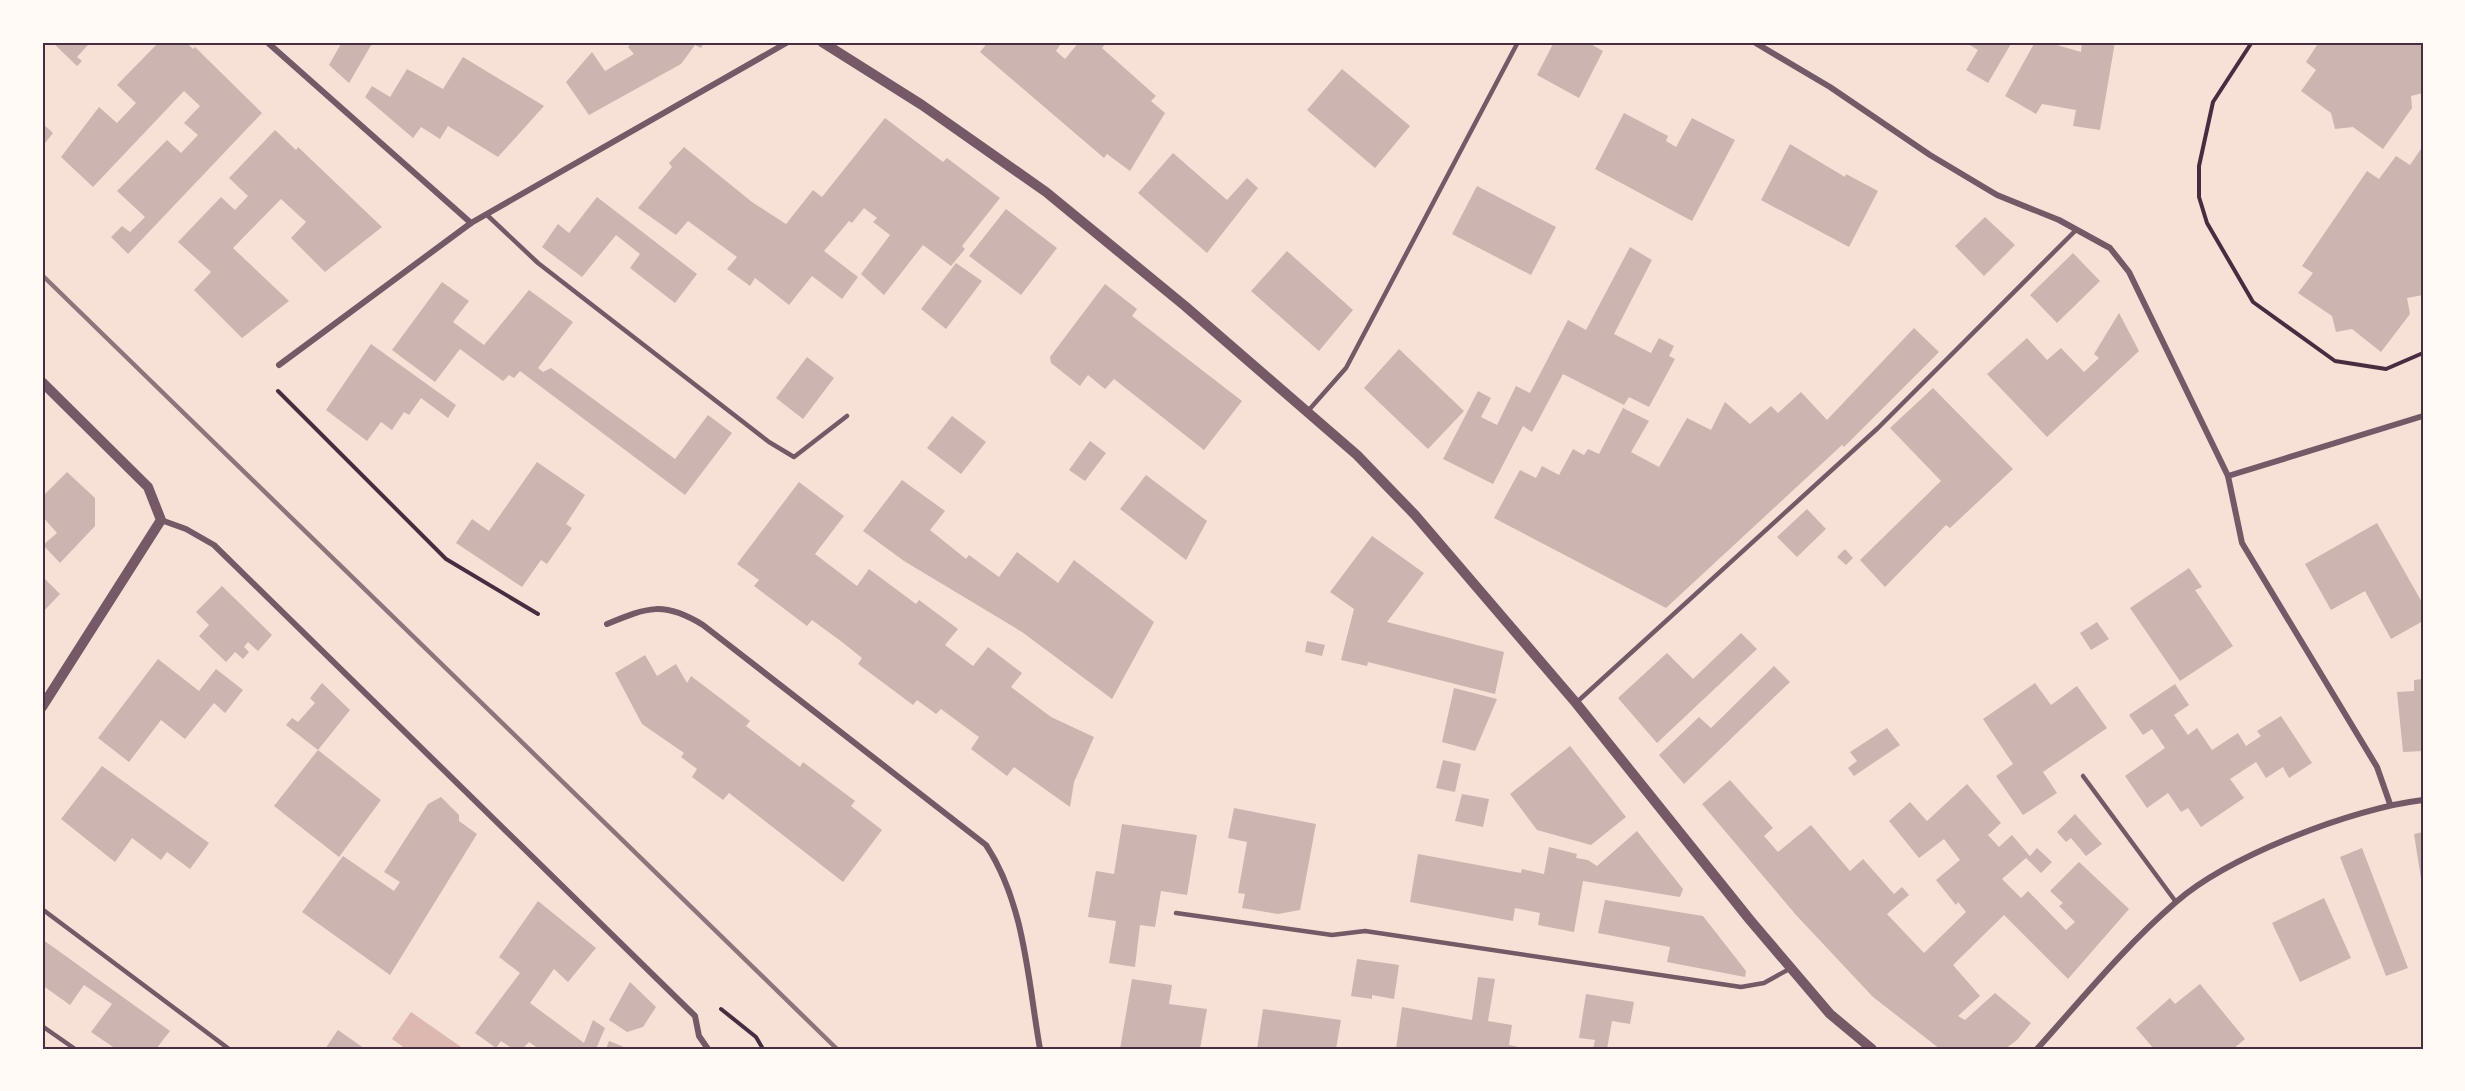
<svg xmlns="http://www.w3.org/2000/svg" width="2465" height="1091" viewBox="0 0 2465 1091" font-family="Karla,sans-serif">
<rect width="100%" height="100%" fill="#f7e1d7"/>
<path fill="#dcb8b0" d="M411,1012L464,1049H406L392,1039Z"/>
<g fill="#ccb4b1">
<path d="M52,42H85L88,45L77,57L82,61L77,66Z"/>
<path d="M159,42H186L193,49L195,47L262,113L128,254L111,237L122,226L130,232L145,217L117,191L167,140L181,153L198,135L184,123L200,106L184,91L93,187L61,157L99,107L117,123L136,103L117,85Z"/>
<path d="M342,42H373L349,83L329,65Z"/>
<path d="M632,42H705L701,48L695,45L681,64L589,115L566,82L592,52L605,71L634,54L628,47Z"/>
<path d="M988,42H1062L1056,51L1065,59L1079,42H1107L1102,48L1156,96L1151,101L1165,113L1130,171L1107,154L1104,158L980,52Z"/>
<path d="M1554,42H1587L1603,51L1579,98L1537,75Z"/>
<path d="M1965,42H2012L1988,83L1966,70L1978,50Z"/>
<path d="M2035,42H2047L2081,52L2082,42H2115L2100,130L2073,126L2076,110L2042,104L2036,114L2005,96Z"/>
<path d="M2319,42H2423V93L2411,96L2412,108L2383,149L2353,127L2335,129L2331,113L2301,91L2316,70L2306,62Z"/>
<path d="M463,57L544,106L498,157L448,126L440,139L421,127L413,138L365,97L372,86L390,97L407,69L443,89Z"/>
<path d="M1342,69L1410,126L1375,168L1307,110Z"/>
<path d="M1624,113L1668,136L1666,141L1676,147L1692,118L1735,140L1692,221L1595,169Z"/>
<path d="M885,118L943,162L947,158L1000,198L962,246L965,249L951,266L923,245L884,295L861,274L890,235L873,222L877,218L864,208L852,223L849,221L824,251L858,277L842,299L812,276L789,305L755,278L750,286L727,269L737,257L688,221L676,235L638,208L672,167L669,163L684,147L752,202L786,224L813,190L822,197Z"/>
<path d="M42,123L53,133L42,147Z"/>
<path d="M275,130L296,150L298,147L382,227L325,272L291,238L306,222L281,199L233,248L289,301L242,338L194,290L211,272L178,242L221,197L235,210L248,196L229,178Z"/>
<path d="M1790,144L1845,177L1846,174L1878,191L1849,247L1761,200Z"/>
<path d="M2423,146V295L2407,298L2410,314L2381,352L2352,329L2336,332L2332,316L2298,293L2313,273L2302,266L2367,171L2379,179L2396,156L2410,165Z"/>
<path d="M1173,153L1227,200L1247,178L1258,188L1207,253L1138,193Z"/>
<path d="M1477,186L1556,227L1531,275L1452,234Z"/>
<path d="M597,197L697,274L675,303L630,268L640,254L616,235L582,277L542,247L558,224L569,233Z"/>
<path d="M1006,209L1057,248L1021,295L969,256Z"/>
<path d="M1985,217L2015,245L1984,276L1955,246Z"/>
<path d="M1630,247L1652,260L1614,334L1651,353L1659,338L1674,346L1669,356L1675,359L1649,407L1629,397L1624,405L1563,374L1532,432L1523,426L1493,484L1443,459L1478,391L1491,398L1481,417L1497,425L1516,386L1530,393L1568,320L1586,330Z"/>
<path d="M1287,251L1353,310L1319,351L1251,291Z"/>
<path d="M2073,253L2100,281L2057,323L2030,295Z"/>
<path d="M956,263L982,281L946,329L921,309Z"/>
<path d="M442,282L469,301L453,322L484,345L529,290L573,322L538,368L543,372L551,368L675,459L708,415L732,433L685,495L520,371L514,378L509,375L503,381L460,349L435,382L392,350Z"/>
<path d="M1105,284L1137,309L1132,316L1242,401L1204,450L1114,379L1105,389L1088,375L1080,386L1051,363L1050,357Z"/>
<path d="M2119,313L2139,351L2047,437L1987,374L2027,338L2047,360L2061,348L2084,372L2099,358L2094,354Z"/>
<path d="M1914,328L1939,352L1844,447L1842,445L1666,608L1494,518L1520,470L1536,478L1542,466L1559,475L1573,449L1584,455L1588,449L1599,454L1623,408L1649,421L1631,452L1659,467L1687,418L1711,430L1725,402L1750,424L1771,406L1778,413L1801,392L1827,420Z"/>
<path d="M371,344L456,405L448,418L421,398L409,415L404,412L392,430L381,422L367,441L326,410Z"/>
<path d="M1399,349L1464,411L1428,449L1364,388Z"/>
<path d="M807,357L834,378L803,419L776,398Z"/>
<path d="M1933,388L2013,469L1950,528L1946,525L1885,587L1860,560L1941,481L1890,428Z"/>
<path d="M952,416L986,442L961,474L927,448Z"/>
<path d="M1090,441L1106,453L1085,481L1069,470Z"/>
<path d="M537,462L585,495L566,524L572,528L547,564L541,560L522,587L456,543L472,519L489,531Z"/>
<path d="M67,472L95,498V526L60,563L43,545L57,533L42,516V497Z"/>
<path d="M1146,475L1207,521L1186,560L1120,509Z"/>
<path d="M902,480L945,511L930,530L966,559L969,555L999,577L1017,552L1058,583L1074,560L1154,622L1112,699L1022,632L904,561L863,531Z"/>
<path d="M799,482L844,516L815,554L857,586L869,569L916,604L919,600L958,629L945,645L973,666L988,647L1022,673L1011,687L1051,717L1094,737L1074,782L1070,807L1014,767L1007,776L971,749L979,737L941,709L936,714L917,700L913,705L858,664L862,658L842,642L812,620L807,626L754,586L759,580L737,564Z"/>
<path d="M1807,509L1826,529L1797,557L1777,537Z"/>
<path d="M2377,523L2423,604V621L2391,639L2365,591L2331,610L2305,564Z"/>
<path d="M1372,536L1424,573L1387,622L1504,652L1495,694L1368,662L1367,666L1341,660L1354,609L1330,592Z"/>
<path d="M1845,549L1853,558L1846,565L1837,557Z"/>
<path d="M2189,568L2202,587L2195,590L2233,646L2180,681L2130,608Z"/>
<path d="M42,576L60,594L42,613Z"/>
<path d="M222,586L272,635L258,651L248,642L244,647L249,652L243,659L235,652L226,662L199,636L209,625L196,612Z"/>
<path d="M2097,622L2109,639L2091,650L2080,633Z"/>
<path d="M1741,633L1757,649L1657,743L1618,698L1667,653L1693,679Z"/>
<path d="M1307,641L1325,645L1322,656L1305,652Z"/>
<path d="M645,655L657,676L676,664L687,683L691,676L724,701L750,721L746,726L800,767L803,762L855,801L851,806L882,830L843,882L729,793L723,800L692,777L697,769L681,757L684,753L642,724L615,673Z"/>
<path d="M158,659L199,691L216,669L243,690L225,713L214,703L185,739L161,720L129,762L98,738Z"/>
<path d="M1774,666L1790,682L1684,784L1659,755L1699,717L1711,728Z"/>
<path d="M2423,679V751L2403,752L2397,692L2414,691V680Z"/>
<path d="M322,683L350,710L318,750L286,725L292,718L298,722L315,703L310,698Z"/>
<path d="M2035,683L2051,705L2077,686L2107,728L2043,772L2057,793L2023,815L1996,776L2013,764L1983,719Z"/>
<path d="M2175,684L2189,705L2174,715L2188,735L2197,728L2212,750L2238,733L2246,746L2261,736L2257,731L2281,716L2312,763L2289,778L2283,767L2266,778L2256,762L2230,779L2244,798L2201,827L2188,808L2181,812L2168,793L2147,808L2125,776L2165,748L2152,729L2143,735L2129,715Z"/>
<path d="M1454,688L1497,699L1475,751L1442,742Z"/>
<path d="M1887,728L1900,745L1854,776L1848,768L1857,761L1850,752Z"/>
<path d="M1570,746L1626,817L1591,845L1537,830L1510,794Z"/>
<path d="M318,750L381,800L339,857L274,806Z"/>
<path d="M1443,760L1461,764L1455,792L1436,788Z"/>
<path d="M102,766L209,843L190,869L167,852L161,860L132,838L115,862L61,819Z"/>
<path d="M1730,780L1773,828L1764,836L1778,852L1811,825L1850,871L1863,859L1894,894L1902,887L1909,895L1887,914L1924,953L1966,912L1958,902L1956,905L1936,880L1960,860L1944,839L1919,858L1889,821L1910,802L1927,821L1967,784L2001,823L1988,835L1999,847L2012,835L2030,856L2037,848L2052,862L2041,873L2026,858L2002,879L2021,898L2028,891L2066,930L2075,922L2059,906L2063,903L2050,891L2079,862L2129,909L2068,979L2004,915L1953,965L1980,996L1958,1016L1965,1020L1995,993L2031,1023L2017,1040L2005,1049H1940L1873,997L1796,915L1702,804Z"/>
<path d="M1462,794L1489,799L1483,827L1455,821Z"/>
<path d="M441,797L459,815V821L477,834L390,975L302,912L343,856L394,891L400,882L384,872L428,804Z"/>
<path d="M1234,808L1316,824L1300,910L1278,914L1242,908L1245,894L1238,893L1247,842L1228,838Z"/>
<path d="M2075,814L2102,844L2086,856L2071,838L2066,842L2057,832Z"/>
<path d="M1122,824L1197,835L1187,895L1161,891L1155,927L1140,925L1135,967L1109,963L1116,921L1088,917L1096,871L1114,874Z"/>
<path d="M1637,831L1683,889L1680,897L1583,881L1574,932L1538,925L1540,913L1515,908L1513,921L1410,902L1418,854L1521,873L1522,869L1544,874L1549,847L1577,854L1576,858L1588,860L1597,866Z"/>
<path d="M2423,832V885H2422L2414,834Z"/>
<path d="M2362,848L2408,968L2386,976L2340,857Z"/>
<path d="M2324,898L2351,958L2300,982L2272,923Z"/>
<path d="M1605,900L1703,916L1746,971L1745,977L1667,962L1670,947L1598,933Z"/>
<path d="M538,901L596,948L568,982L554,969L530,1003L584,1043L593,1020L605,1028L596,1049H539L529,1042L522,1049H513L501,1041L496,1048L475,1033L520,973L499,957Z"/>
<path d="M42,939L170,1031L156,1049H116L91,1032L112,1004L84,985L70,1005L42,985Z"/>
<path d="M1357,959L1399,965L1394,999L1372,995V999L1351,996Z"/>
<path d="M1478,977L1495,979L1488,1021L1512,1025L1509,1045L1528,1049H1396L1402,1007L1472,1020Z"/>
<path d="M1132,979L1172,985L1169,1004L1207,1009L1200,1049H1120Z"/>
<path d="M630,982L656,1007L643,1027L627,1032L609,1020Z"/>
<path d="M2200,984L2245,1039L2233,1049H2154L2136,1028L2170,998L2175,1004Z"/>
<path d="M1586,994L1634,1002L1630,1024L1612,1021L1607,1049H1593L1595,1040L1579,1038Z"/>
<path d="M1263,1009L1341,1020L1336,1049H1257Z"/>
<path d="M338,1030L365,1049H325Z"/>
<path d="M609,1041L629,1049H606Z"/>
</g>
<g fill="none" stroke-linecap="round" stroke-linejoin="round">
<g stroke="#4a2c40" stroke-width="4">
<path d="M2252,42L2213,102L2199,166V197L2207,223L2253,302L2335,361L2386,369L2423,353"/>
<path d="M278,391L446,559L538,614"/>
<path d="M721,1009L756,1037L763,1049"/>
</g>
<g stroke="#755966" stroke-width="4.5">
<path d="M487,215L538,263L769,442L794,457L847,416"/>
<path d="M1308,411L1346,368L1518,42"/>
<path d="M1577,702L1878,428L2076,230"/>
<path d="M2083,776L2176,902"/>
<path d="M42,909L229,1049"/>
<path d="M1176,913L1332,935L1365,931L1741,987L1764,983L1791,968"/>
<path d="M42,1026L75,1049"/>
</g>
<g stroke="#755966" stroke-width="6">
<path d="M267,42L471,223"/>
<path d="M1754,42L1830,87L1930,155L1997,195L2059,220L2110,248L2129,272L2228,476L2242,543L2377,767L2390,804"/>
<path d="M279,365L471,223L788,42"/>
<path d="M2228,476L2423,416"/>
<path d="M161,520L186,529L214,545L695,1016L699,1036L708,1049"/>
<path d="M607,624C648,607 664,601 703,625L986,845C1025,904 1028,981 1040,1049"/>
<path d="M2037,1049C2081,1000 2125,946 2176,902C2229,856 2353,808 2423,800"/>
</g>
<g stroke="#755966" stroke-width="10">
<path d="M822,42L922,105L1046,192L1185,306L1357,455L1415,515L1576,703L1750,920L1830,1014L1872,1049"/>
<path d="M42,382L148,487L161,520L42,707"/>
</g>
<path stroke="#8f747c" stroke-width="4.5" d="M42,275L837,1049"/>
</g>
<rect width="2465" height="1091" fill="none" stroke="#fffaf5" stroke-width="87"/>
<rect x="44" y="44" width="2378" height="1004" fill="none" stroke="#4a2c40" stroke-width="2"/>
</svg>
